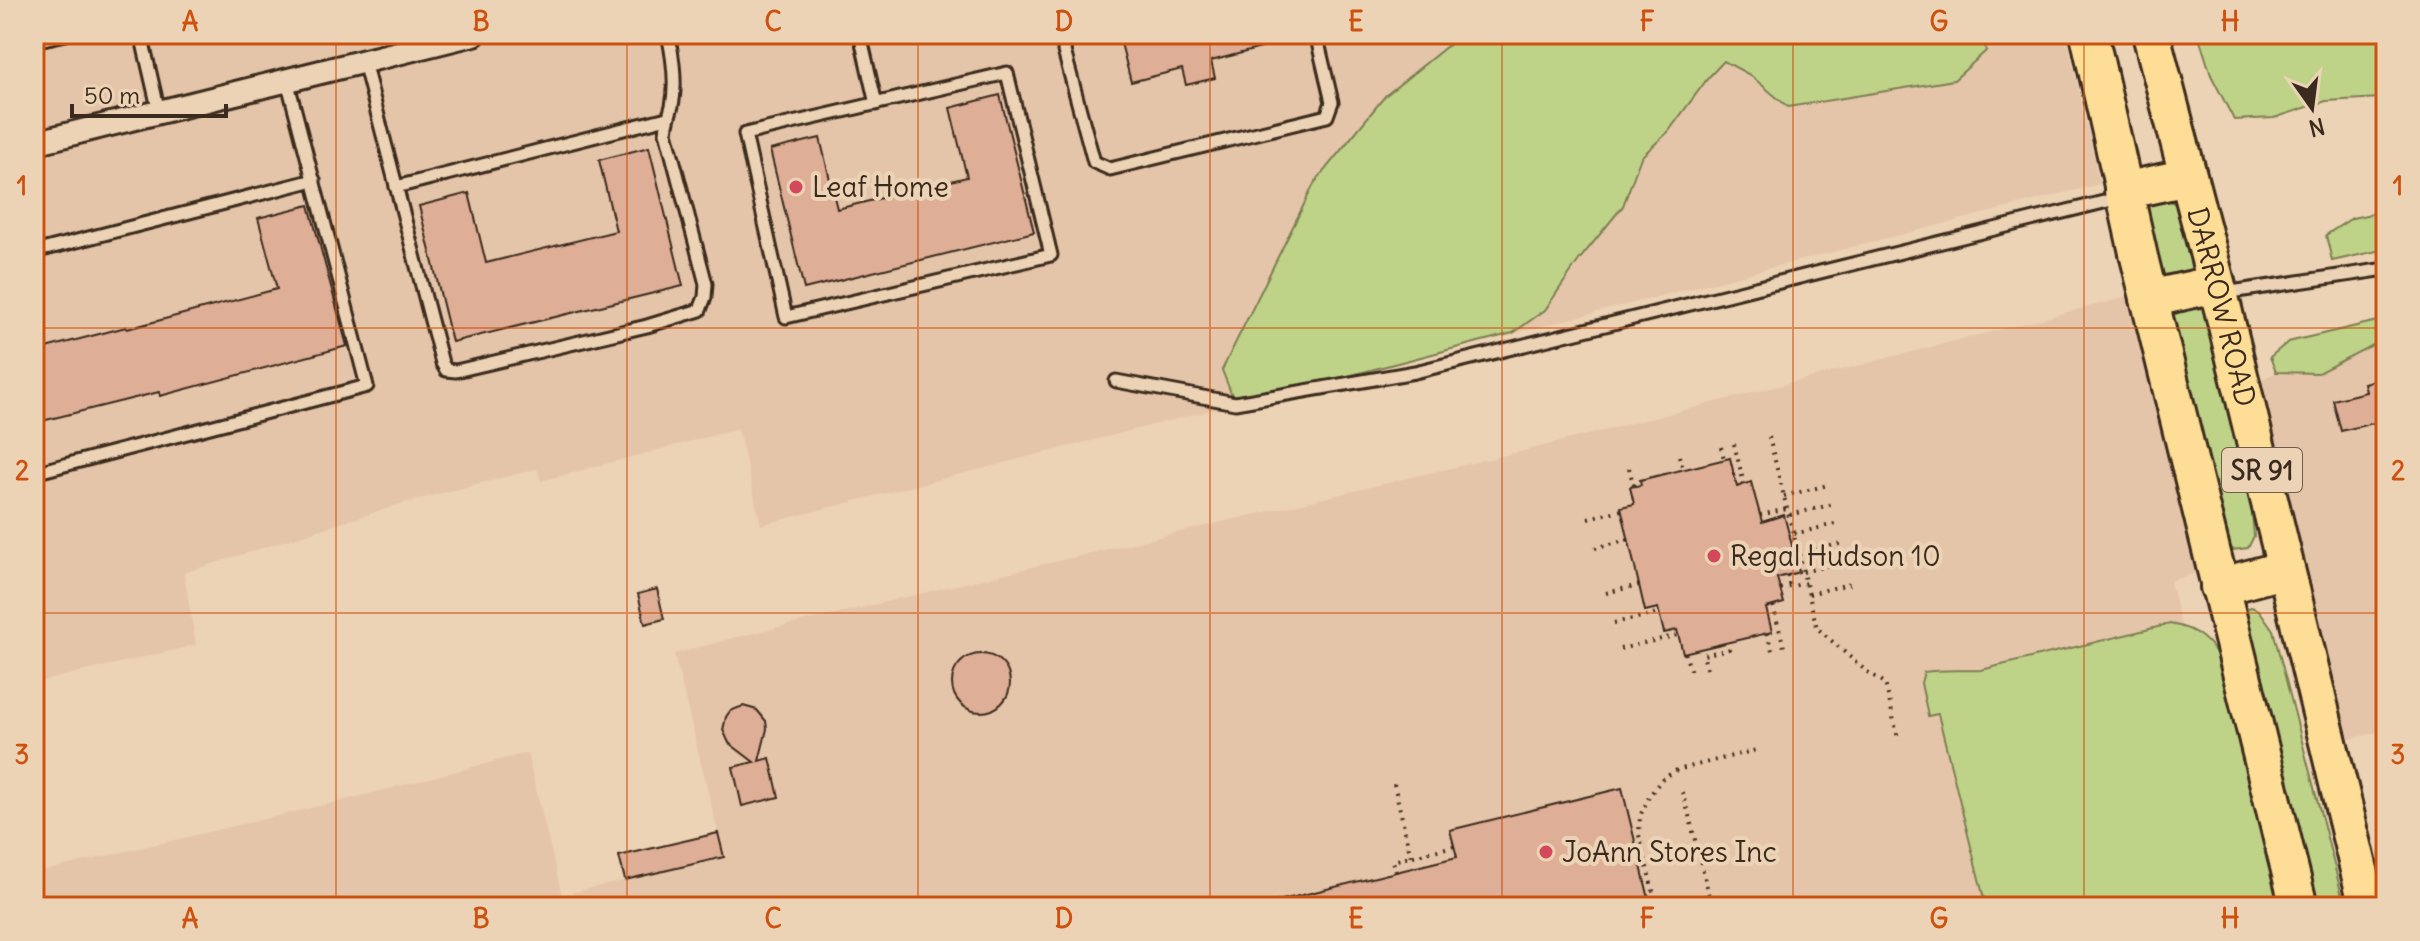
<svg xmlns="http://www.w3.org/2000/svg" width="2420" height="941" viewBox="0 0 2420 941" font-family="Delius,sans-serif">
<rect width="100%" height="100%" fill="#edd3b5"/>
<filter id="ink" filterUnits="userSpaceOnUse"><feTurbulence type="fractalNoise" baseFrequency=".0125" numOctaves="2"/><feDisplacementMap in="SourceGraphic" scale="16" xChannelSelector="R" yChannelSelector="G"/><feConvolveMatrix kernelMatrix="1 2 1 2 8 2 1 2 1" color-interpolation-filters="sRGB"/></filter>
<g filter="url(#ink)">
<g fill="#e5c5a9">
<path d="M34,34H2066L2100,184L761,525L738,429L541,481L537,469L404,503L184,573L196,645L34,683Z"/>
<path d="M2131,296L2204,571L2170,581L2251,907H34V873L341,801L527,753L562,895L724,857L674,654L737,637L1539,447Z"/>
<path d="M2386,338V730L2341,741L2253,384L2276,372L2318,373Z"/>
</g>
<g fill="#bfd388" stroke="#7d7e53" stroke-width="2">
<path d="M1459,34H1982L1986,51L1954,80L1788,107L1750,75L1724,61L1708,78L1668,132L1641,157L1623,206L1579,260L1545,310L1513,333L1263,398L1235,403L1222,370L1315,182L1385,96L1457,38Z"/>
<path d="M2198,34H2386V100L2381,98L2326,101L2274,118L2234,120L2211,75Z"/>
<path d="M2160,196C2166,199 2172,201 2177,206C2186,216 2194,257 2191,270L2169,278L2157,270L2144,217L2147,205Z"/>
<path d="M2386,211V249L2332,261L2326,235L2352,218Z"/>
<path d="M2188,301L2205,308L2251,503L2254,536L2248,548L2233,550L2226,542L2170,308Z"/>
<path d="M2386,319V338L2318,373L2276,372L2270,357L2288,342Z"/>
<path d="M2251,607L2259,610L2273,630L2345,907H2311L2243,610Z"/>
<path d="M2170,624C2195,628 2211,640 2222,664L2281,907H1986L1938,714L1928,716L1921,683L1924,672C1943,669 1961,671 1981,670Z"/>
</g>
<g fill="#deae96" stroke="#3b2a1e" stroke-width="2">
<path d="M1156,34H1257L1261,48L1211,61L1215,78L1186,85L1182,69L1131,82L1121,43Z"/>
<path d="M1000,95L1034,232L804,289L770,150L820,138L837,209L967,177L950,108Z"/>
<path d="M649,147L683,286L452,342L419,206L469,193L486,263L616,231L599,160Z"/>
<path d="M309,205L347,346L160,396L159,392L34,423V351L126,327L127,329L277,289L258,218Z"/>
<path d="M2386,377V420L2341,431L2333,400L2366,392L2364,383Z"/>
<path d="M1730,458L1737,487L1751,482L1762,522L1784,515L1799,572L1777,578L1784,603L1766,608L1772,632L1683,653L1677,630L1664,633L1658,608L1645,611L1621,507L1634,504L1630,487L1641,485L1640,480Z"/>
<path d="M657,589L664,619L645,624L638,594Z"/>
<circle cx="981" cy="683" r="29"/>
<path d="M743,706L757,710L766,721L767,729L759,761L770,758L779,797L742,806L733,767L754,762L729,743L723,730L726,717L730,711Z"/>
<path d="M1622,788L1651,907H1278V901L1457,857L1450,830Z"/>
<path d="M718,833L724,857L625,880L619,856Z"/>
</g>
<g fill="none" stroke-linecap="round" stroke-linejoin="round">
<defs>
<g id="lane">
<path d="M141,34L159,112"/>
<path d="M860,34L876,104"/>
<path d="M1067,34L1064,51L1094,162L1110,169L1327,116L1332,102L1316,34"/>
<path d="M34,41L66,34"/>
<path d="M364,62L442,363L446,370L456,371L647,326L700,310L705,297L706,284L666,132C667,122 669,116 672,106C677,83 673,57 668,34"/>
<path d="M1007,73L1051,255L786,317L745,134Z"/>
<path d="M396,187L667,118"/>
<path d="M34,252L314,180"/>
<path d="M2224,293L2386,269"/>
<path d="M1116,381L1235,403L1415,372L2120,198"/>
<path d="M34,473L367,386L287,80"/>
</g>
<path id="street" d="M34,143L474,34"/>
<g id="primary">
<path d="M2089,34L2139,257L2299,907"/>
<path id="s1" d="M2151,34L2223,309L2368,907"/>
<path d="M2123,191L2188,177"/>
<path d="M2149,299L2216,284"/>
<path d="M2219,587L2286,569"/>
</g>
</defs>
<use href="#lane" stroke="#3b2a1e" stroke-width="17"/>
<use href="#street" stroke="#3b2a1e" stroke-width="28"/>
<use href="#primary" stroke="#3b2a1e" stroke-width="42"/>
<g stroke="#3b2a1e" stroke-width="4" stroke-dasharray="2 6" stroke-linecap="butt">
<path d="M1769,437L1817,628L1866,671L1885,683L1898,738"/>
<path d="M1734,444L1744,484"/>
<path d="M1721,447L1724,459"/>
<path d="M1679,456L1683,469"/>
<path d="M1629,468L1634,487"/>
<path d="M1784,496L1828,485"/>
<path d="M1760,515L1787,509"/>
<path d="M1790,515L1834,504"/>
<path d="M1588,518L1622,510"/>
<path d="M1794,534L1839,523"/>
<path d="M1595,548L1629,539"/>
<path d="M1799,554L1843,543"/>
<path d="M1803,572L1849,560"/>
<path d="M1787,575L1790,587"/>
<path d="M1780,589L1806,583"/>
<path d="M1606,593L1639,585"/>
<path d="M1809,594L1853,583"/>
<path d="M1773,606L1785,651"/>
<path d="M1614,623L1660,613"/>
<path d="M1767,633L1773,654"/>
<path d="M1620,649L1678,635"/>
<path d="M1685,653L1691,673"/>
<path d="M1707,669L1703,655L1729,649L1727,643"/>
<path d="M1394,784L1411,857"/>
<path d="M1683,792L1712,907"/>
<path d="M1396,872L1393,861L1454,846"/>
<path d="M1657,907L1639,835L1640,816L1650,795L1662,779L1677,770L1756,750"/>
</g>
<use href="#lane" stroke="#edd3b5" stroke-width="11"/>
<use href="#street" stroke="#edd3b5" stroke-width="22"/>
<use href="#primary" stroke="#fede96" stroke-width="36"/>
</g>
</g>
<path fill="none" stroke="#ce520f" stroke-width="2" stroke-opacity="0.55" d="M336,34V907M627,34V907M918,34V907M1210,34V907M1502,34V907M1793,34V907M2084,34V907M34,328H2386M34,613H2386"/>
<g fill="#d1495b" stroke="#edd3b5" stroke-width="3">
<circle cx="796" cy="187" r="8"/>
<circle cx="1714" cy="556" r="8"/>
<circle cx="1546" cy="852" r="8"/>
</g>
<g text-anchor="middle" dominant-baseline="central" stroke-width="8" stroke-linejoin="round" paint-order="stroke">
<rect fill="#edd3b5" stroke="#705d4b" stroke-width="2" x="2222" y="448" width="80" height="44" rx="6"/>
<g font-size="26" font-weight="bold" fill="#3b2a1e">
<text x="2262" y="470">SR 91</text>
</g>
<g font-size="28" fill="#3b2a1e" stroke="#edd3b5" text-anchor="start">
<text x="812" y="187">Leaf Home</text>
<text x="1730" y="556">Regal Hudson 10</text>
<text x="1562" y="852">JoAnn Stores Inc</text>
</g>
<g font-size="28" fill="#3b2a1e" stroke="#edd3b5">
<text stroke="none"><textPath href="#s1" startOffset="282">DARROW ROAD</textPath></text>
</g>
</g>
<rect width="2420" height="941" fill="none" stroke="#edd3b5" stroke-width="88"/>
<g transform="translate(2312 108) rotate(166)" stroke="#edd3b5" stroke-width="6" paint-order="stroke">
<path d="M0-6L14 30L0 20L-14 30Z" fill="#3b2a1e"/>
<text y="-12" font-size="22" font-weight="bold" text-anchor="middle" fill="#3b2a1e">N</text>
</g>
<path d="M72 104v12h154v-12" fill="none" stroke="#3b2a1e" stroke-width="4"/>
<text x="84" y="104" font-size="24" fill="#3b2a1e" stroke="#edd3b5" stroke-width="6" paint-order="stroke">50 m</text>
<rect x="44" y="44" width="2332" height="853" fill="none" stroke="#ce520f" stroke-width="3"/>
<g font-size="26" text-anchor="middle" font-weight="bold" fill="#ce520f">
<text x="190" y="31">A</text>
<text x="481" y="31">B</text>
<text x="773" y="31">C</text>
<text x="1064" y="31">D</text>
<text x="1356" y="31">E</text>
<text x="1647" y="31">F</text>
<text x="1939" y="31">G</text>
<text x="2230" y="31">H</text>
<text x="22" y="195">1</text>
<text x="2398" y="195">1</text>
<text x="22" y="480">2</text>
<text x="2398" y="480">2</text>
<text x="22" y="764">3</text>
<text x="2398" y="764">3</text>
<text x="190" y="928">A</text>
<text x="481" y="928">B</text>
<text x="773" y="928">C</text>
<text x="1064" y="928">D</text>
<text x="1356" y="928">E</text>
<text x="1647" y="928">F</text>
<text x="1939" y="928">G</text>
<text x="2230" y="928">H</text>
</g>
</svg>
